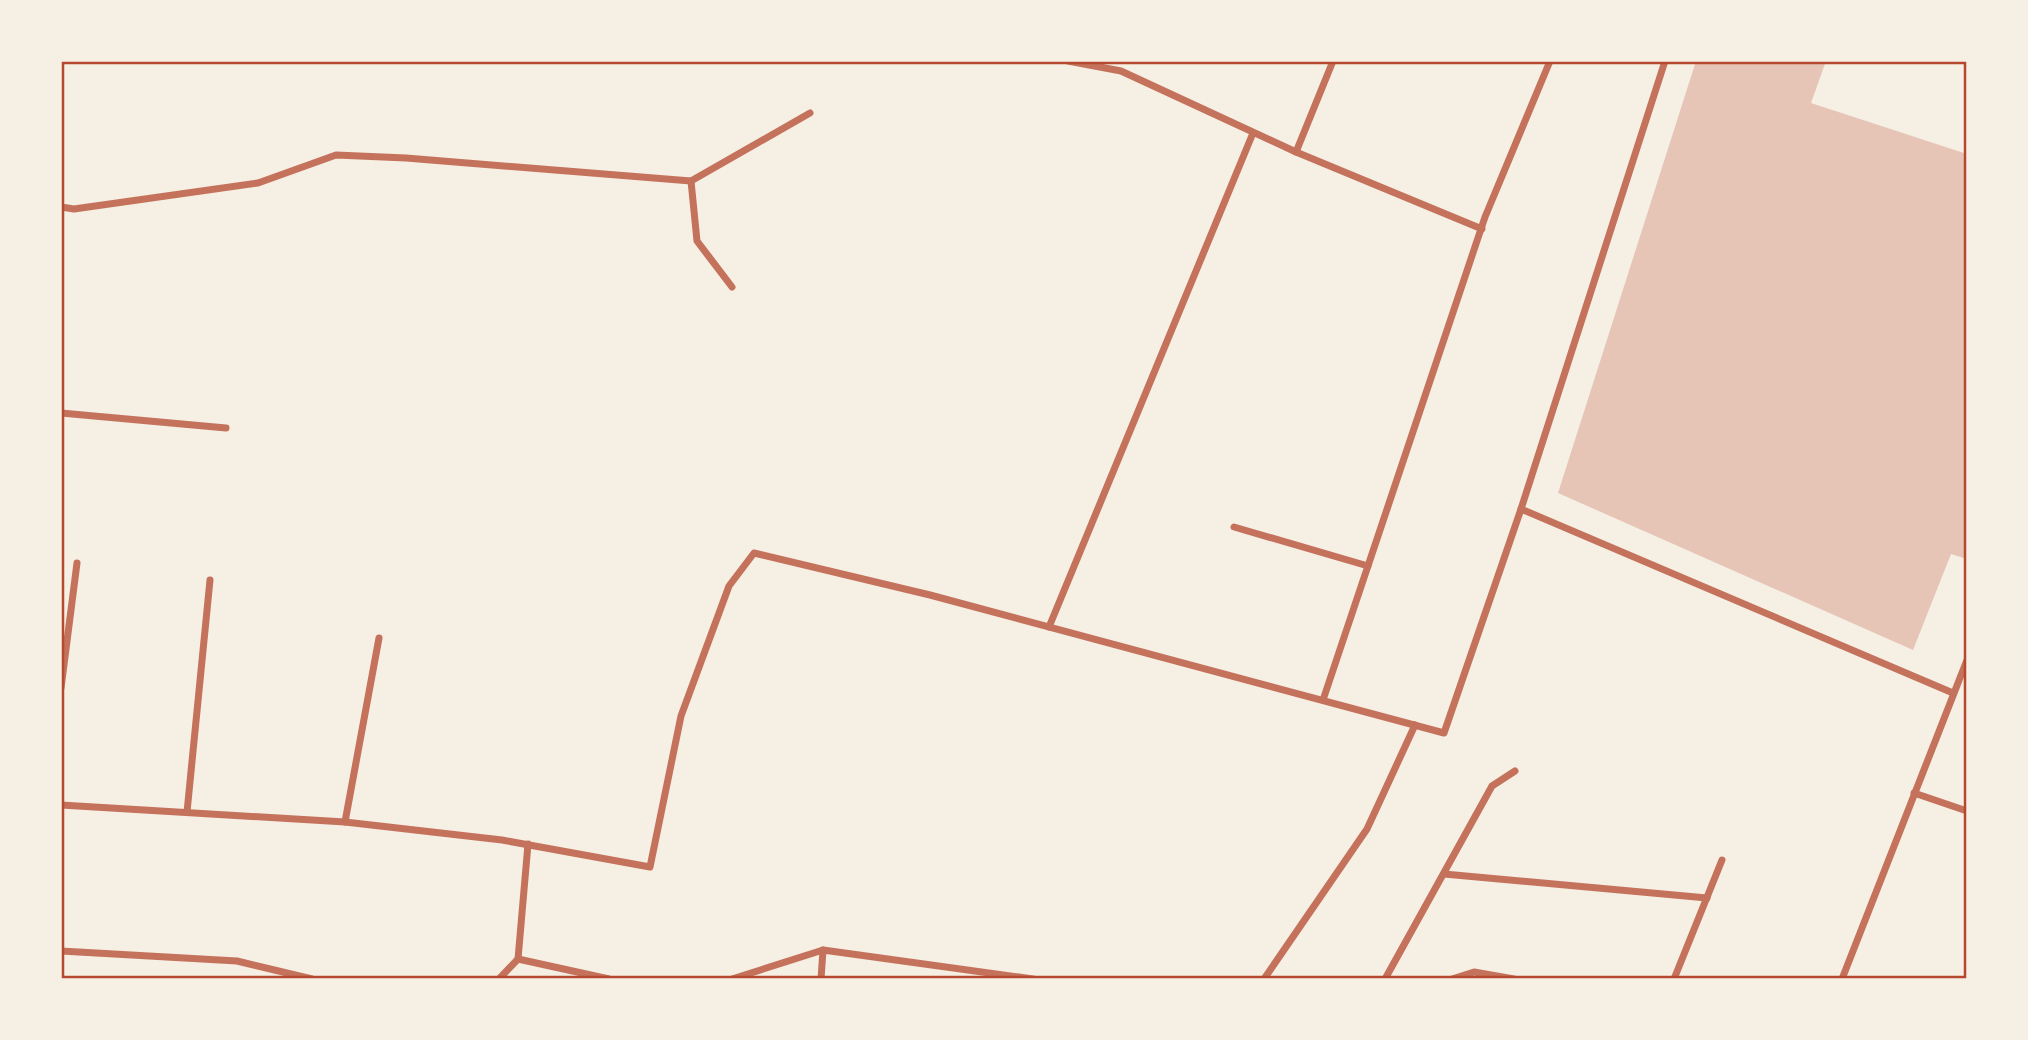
<svg xmlns="http://www.w3.org/2000/svg" width="2028" height="1040" viewBox="0 0 2028 1040" font-family="Poppins,sans-serif">
<rect width="100%" height="100%" fill="#f6efe4"/>
<path fill="#e6c5b7" d="M1696,61H1826L1811,103L1967,154V559L1951,554L1913,650L1558,493Z"/>
<g fill="none" stroke-linecap="round" stroke-linejoin="round">
<g stroke="#c5725c" stroke-width="7">
<path d="M1068,61L1121,71L1296,152L1482,229"/>
<path d="M1665,61L1521,509L1953,693"/>
<path d="M1296,152L1333,61"/>
<path d="M691,181L697,241L732,287"/>
<path d="M61,207L74,209L258,183L336,155L406,158L691,181L810,113"/>
<path d="M61,413L226,428"/>
<path d="M1234,527L1368,566"/>
<path d="M1049,627L1253,133"/>
<path d="M61,688L77,563"/>
<path d="M1323,700L1485,217L1550,61"/>
<path d="M1914,793L1967,811"/>
<path d="M61,805L345,822L502,840L650,867L681,716L729,586L754,553L930,595L1444,733L1521,509"/>
<path d="M187,812L210,580"/>
<path d="M345,822L379,638"/>
<path d="M1444,874L1707,898"/>
<path d="M61,951L237,961L312,979"/>
<path d="M518,959L528,844"/>
<path d="M499,979L518,959L609,979"/>
<path d="M732,979L823,950"/>
<path d="M821,979L823,950L1033,979"/>
<path d="M1264,979L1367,829L1415,725"/>
<path d="M1385,979L1492,786L1515,771"/>
<path d="M1452,979L1474,972L1514,979"/>
<path d="M1674,979L1722,860"/>
<path d="M1842,979L1967,660"/>
</g>
</g>
<rect width="2028" height="1040" fill="none" stroke="#f6efe4" stroke-width="126"/>
<rect x="63" y="63" width="1902" height="914" fill="none" stroke="#b5482f" stroke-width="2.5"/>
</svg>
